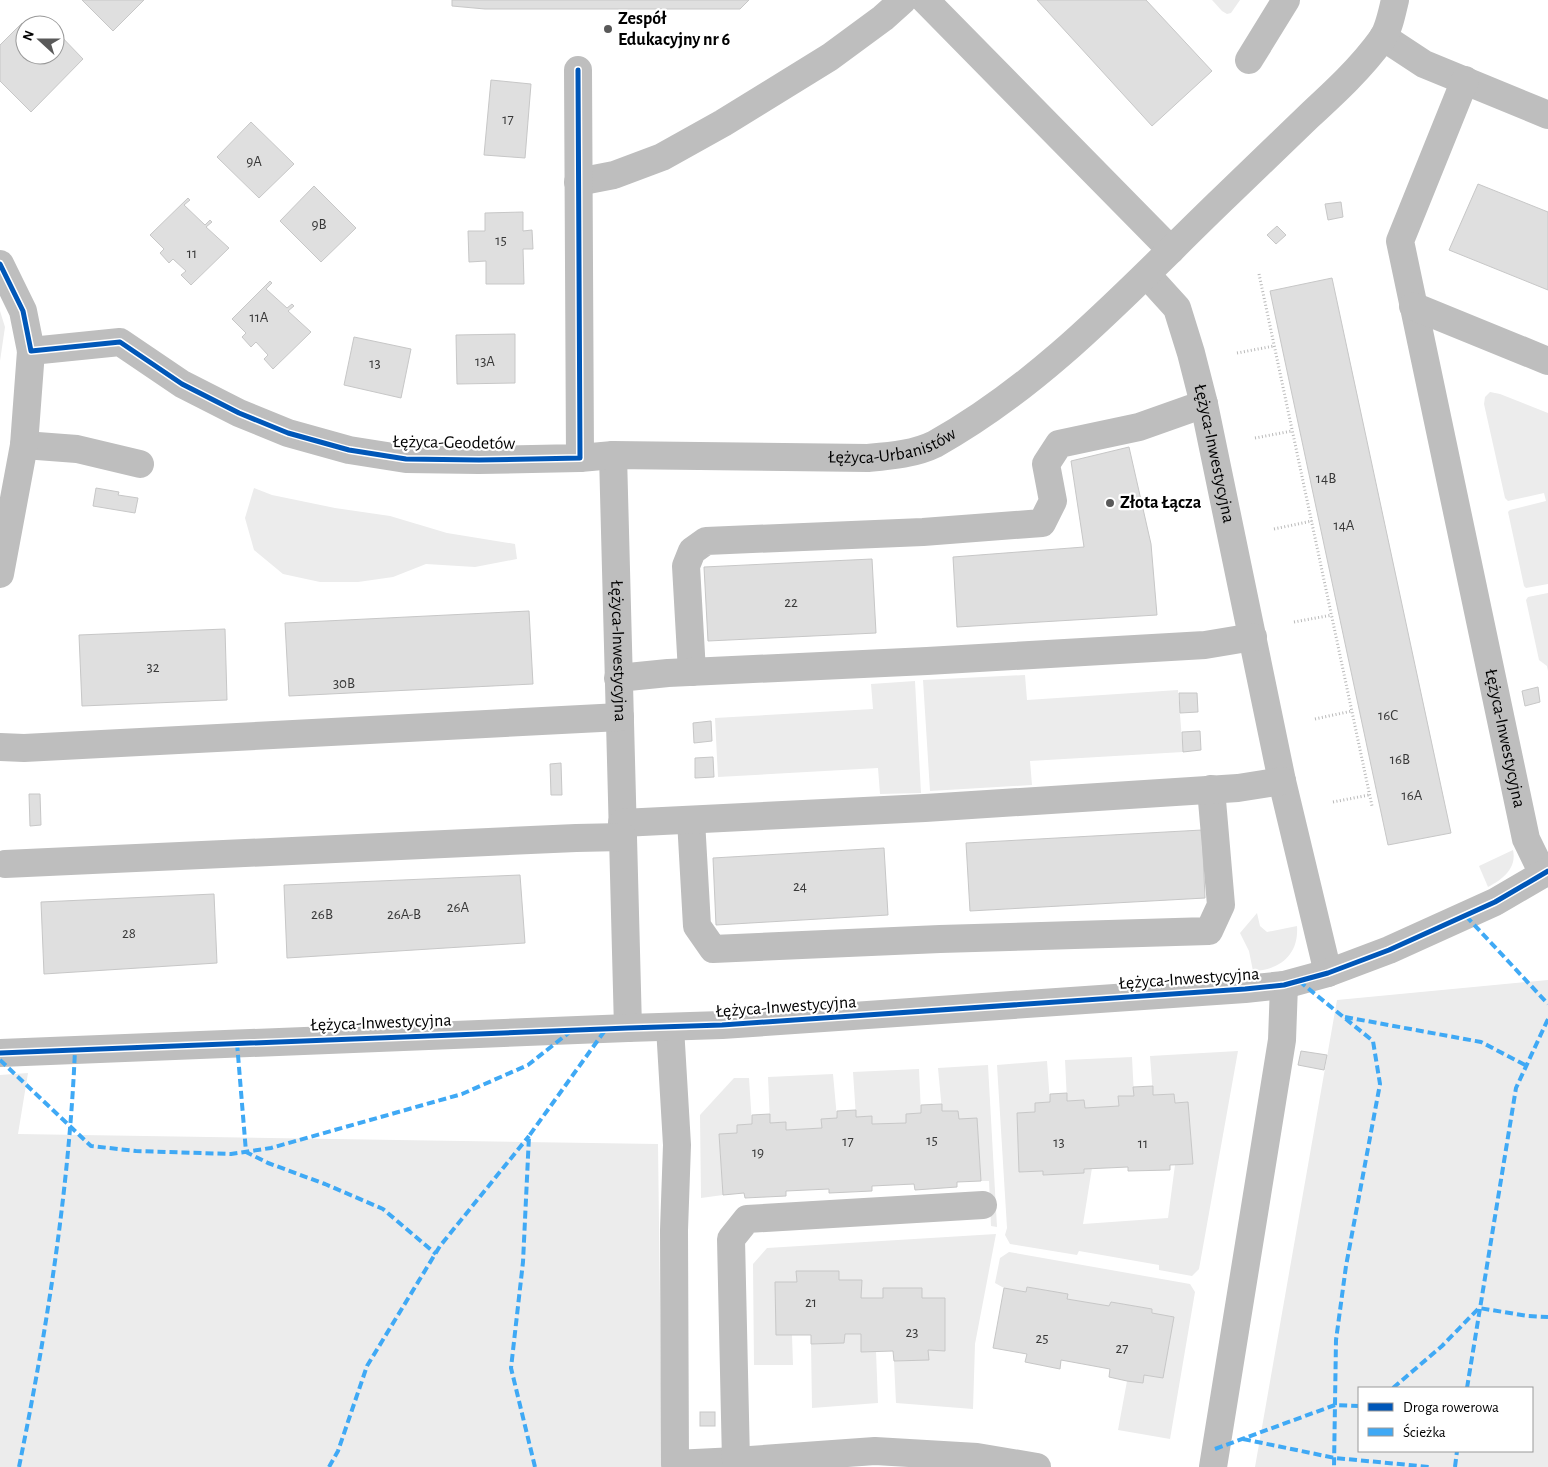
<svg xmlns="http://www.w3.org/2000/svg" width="1548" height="1467" viewBox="0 0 1548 1467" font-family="'Alegreya Sans',sans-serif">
<rect width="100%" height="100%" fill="#fff"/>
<g fill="#ececec" fill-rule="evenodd">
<path d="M1212,0H1240L1231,13L1227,14L1222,11Z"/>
<path d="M0,311L5,327L0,361Z"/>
<path d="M1490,392L1500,394L1548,413V584L1526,588L1524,586L1508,512L1510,510L1546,501L1544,493L1508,501L1505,498L1484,404L1485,397Z"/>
<path d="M254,488L272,495L335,508L390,516L447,533L515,544L517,559L475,567L426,564L393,577L358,582H320L283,574L254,550L245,518Z"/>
<path d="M1548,593V671L1547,666L1539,660L1526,600L1528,597Z"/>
<path d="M1025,675L1027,700L1178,690L1183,752L1030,761L1032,785L930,791L923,680Z"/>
<path d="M915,681L921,793L880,794L878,768L718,777L715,718L873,709L871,684Z"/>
<path d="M1513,850C1517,868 1503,879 1488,887L1479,866Z"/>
<path d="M1257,913L1260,926L1267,932L1297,926C1299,955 1280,970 1253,971L1249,951L1240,933Z"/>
<path d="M1548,980V1467H1255L1337,1000ZM1359,1388H1532V1451H1359Z"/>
<path d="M1238,1051L1199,1269L1192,1276L1159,1270V1265L1079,1251L1077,1255L1010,1244L1005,1235L1007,1228L997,1065L1047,1061L1050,1102L1035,1103V1112L1017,1113L1019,1172L1043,1171V1175L1083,1173L1084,1169L1092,1168L1083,1224L1168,1218L1175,1165L1193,1164L1188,1102L1175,1103L1174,1094L1153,1095L1150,1056Z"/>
<path d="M1132,1057L1134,1096H1118L1119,1106L1085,1108L1084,1100L1067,1101L1065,1060Z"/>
<path d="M988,1065L997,1227L991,1226L989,1181H981L977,1119H959L958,1111H942L938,1068Z"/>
<path d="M919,1069L921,1113L906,1114V1123L872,1124V1116L856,1117L853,1072Z"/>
<path d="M28,1073L18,1134L658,1144L662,1467H0V1075Z"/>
<path d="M833,1074L837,1118L821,1119L822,1128L786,1130V1122L770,1123L768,1077Z"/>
<path d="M734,1078H749L752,1124L737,1125V1133L719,1135L723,1195L701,1198L700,1115Z"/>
<path d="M996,1234L975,1344L973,1409L896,1403L894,1361L928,1360V1350H945V1298H922V1288H883V1298H861L862,1280H839V1271H796L797,1282H775L776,1335H792L793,1365H754L753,1264L767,1248Z"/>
<path d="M1009,1252L1190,1284L1195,1292L1170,1439L1118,1430L1127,1381L1143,1383L1144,1375L1163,1378L1152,1309L1111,1302L1109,1306L1067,1299V1294L1027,1287L1026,1292L1004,1288L995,1283L1000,1258Z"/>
<path d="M845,1334H861V1352L876,1351L878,1403L812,1408L811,1344L844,1343Z"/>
</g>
<g fill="#dfdfdf" stroke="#c7c7c7">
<path d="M82,0H144L113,31Z"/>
<path d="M452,0H749L740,9H485L452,6Z"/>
<path d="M1037,0H1146L1212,71L1152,126Z"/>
<path d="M41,16L50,25H31Z"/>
<path d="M22,23L25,26V55H55V30L83,59L31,112L0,81V45Z"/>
<path d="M491,80L531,84L525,158L484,155Z"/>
<path d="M251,122L294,164L259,198L217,157Z"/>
<path d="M1478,184L1548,212V290L1449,250Z"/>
<path d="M314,186L356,228L321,262L280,221Z"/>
<path d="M188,198L190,200L184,205L205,225L210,220L212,222L206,227L229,248L191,285L181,275L186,271L173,259L169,263L160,253L164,249L150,235Z"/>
<path d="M1341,202L1343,217L1328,220L1325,204Z"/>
<path d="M523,212V231L532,230L533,249H523L524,284H486V261L469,262L468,231H485V213Z"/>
<path d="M1277,226L1286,235L1276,244L1267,235Z"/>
<path d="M1332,278L1451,833L1388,845L1270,291Z"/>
<path d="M270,281L272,283L266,289L287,308L292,304L294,306L288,311L311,332L273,369L264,359L268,355L256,342L251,347L242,337L246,333L232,319Z"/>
<path d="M515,334V383L457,384L456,335Z"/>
<path d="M354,337L411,349L401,398L344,385Z"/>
<path d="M1129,447L1151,544L1157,615L957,627L953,557L1084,547L1071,461Z"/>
<path d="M96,488L119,492L118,495L138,498L135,513L93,506Z"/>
<path d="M872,559L876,633L708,641L704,567Z"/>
<path d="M529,611L533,684L289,696L285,623Z"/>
<path d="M225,629L227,700L82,706L79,635Z"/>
<path d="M1538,687L1540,702L1525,706L1522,691Z"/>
<path d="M1179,693H1197L1198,712L1180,713Z"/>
<path d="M711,721L712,741L694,743L693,723Z"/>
<path d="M1200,731L1201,750L1183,752L1182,732Z"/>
<path d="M713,757L714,777L695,778V758Z"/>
<path d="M561,763L562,795H551L550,764Z"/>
<path d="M29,794H40L41,825L30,826Z"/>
<path d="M1202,830L1205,898L970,911L966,843Z"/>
<path d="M884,848L888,915L716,925L713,858Z"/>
<path d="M520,875L525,943L287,958L284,885Z"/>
<path d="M214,894L217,963L44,974L41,902Z"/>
<path d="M1301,1051L1327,1055L1324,1070L1298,1065Z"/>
<path d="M1153,1086V1095L1174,1094L1175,1103L1188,1102L1193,1164L1170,1165V1170L1128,1171V1167L1084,1169V1173L1043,1175V1171L1019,1172L1017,1113L1035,1112V1103L1050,1102V1094L1067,1093V1101L1084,1100L1085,1108L1119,1106L1118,1096H1134L1133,1087Z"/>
<path d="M942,1104V1111H958L959,1119L977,1118L981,1181L957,1182V1187L915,1190L914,1184L872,1186V1191L829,1193V1189L786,1191V1196L745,1198L744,1193L723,1195L719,1134L737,1133V1125L752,1124V1115L770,1114V1123L786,1122V1130L822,1128L821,1119L837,1118V1111L856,1110V1117L872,1116V1124L906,1123V1114L921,1113V1105Z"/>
<path d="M796,1271H839V1280H862L861,1298H883V1288H922V1298H945V1351L928,1350L929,1360L894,1361L893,1351L861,1352V1334H845L844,1343L811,1344V1335H776L775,1282H797Z"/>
<path d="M1027,1287L1068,1294L1067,1299L1109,1306L1111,1302L1152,1309V1313L1174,1317L1163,1378L1144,1375L1143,1383L1127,1381L1109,1377L1110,1369L1061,1360L1060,1369L1025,1362L1027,1354L993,1348L1004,1288L1026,1292Z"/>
<rect x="700" y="1412" width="15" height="14"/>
</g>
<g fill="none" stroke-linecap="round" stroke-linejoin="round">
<g stroke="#b9b9b9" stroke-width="3" stroke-dasharray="1 2.5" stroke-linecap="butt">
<path d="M1259,274L1372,806"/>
<path d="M1237,353L1274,346"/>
<path d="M1255,438L1292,431"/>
<path d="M1274,529L1312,521"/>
<path d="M1294,622L1332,615"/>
<path d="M1315,719L1352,711"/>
<path d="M1333,802L1369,795"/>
</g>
<g stroke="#bebebe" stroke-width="28">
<path d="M925,0L1171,250"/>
<path d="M1383,37L1424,64L1548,115"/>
<path d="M1249,60L1286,0"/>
<path id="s1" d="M1465,80L1400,241L1526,839L1543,874"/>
<path d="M578,182L614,175L662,157L723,123L830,57L883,18L903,0"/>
<path d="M0,264L23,311L31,351L120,342L182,384L239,413L288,433L349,450L406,459L479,460L580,458L578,70"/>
<path id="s2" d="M1147,275L1177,308L1191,353L1204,404L1282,781L1328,973"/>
<path d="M1413,306L1548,361"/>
<path d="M24,445L77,449L140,464"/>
<path id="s3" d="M613,455L628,1028"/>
<path id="s4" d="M580,458L613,455L868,458C890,456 915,454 935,444C1048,381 1135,283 1227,195C1255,168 1282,142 1309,116C1335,92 1361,68 1382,39C1389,29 1392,12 1395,0"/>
<path d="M0,574L24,445L31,351"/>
<path d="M692,672L686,566L692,551L706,541L923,532L1042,523L1053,501L1046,464L1059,444L1139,427L1204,404"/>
<path d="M618,678L668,673L927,661L1205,645L1253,637"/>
<path d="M0,747L24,748L620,717"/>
<path d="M691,820L697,926L713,949L940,939L1209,931L1221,905L1211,789"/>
<path d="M622,823L925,808L1238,788L1282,781"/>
<path d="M5,864L576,838L623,837"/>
<path d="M670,1027L677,1145L674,1230L675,1464L736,1461L737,1467"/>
<path d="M0,1053L628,1028L722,1025L1245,989L1284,985L1328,973L1389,950L1495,902L1548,871"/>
<path d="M983,1205L747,1219L731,1239L736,1461L875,1451L977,1457L1037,1467"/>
<path d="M1213,1467L1282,1040L1284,985"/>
</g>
<g stroke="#3fa9f5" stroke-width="4" stroke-dasharray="8 4" stroke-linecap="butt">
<path d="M1466,916L1548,1004"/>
<path d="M1299,981L1373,1041L1380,1084L1346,1266L1336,1340L1334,1467"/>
<path d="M1345,1017L1481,1042L1527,1066"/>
<path d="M237,1043L246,1152L268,1163L325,1184L383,1209L436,1254"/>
<path d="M0,1060L91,1146L136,1151L231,1154L271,1148L462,1094L528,1065L571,1031"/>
<path d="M1393,1388L1442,1346L1479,1308L1528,1316L1548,1317"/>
<path d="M1467,1388L1516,1088L1548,1019"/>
<path d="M1243,1439L1335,1458L1430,1467"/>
<path d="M1215,1449L1335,1405L1359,1406"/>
<path d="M19,1467C47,1329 69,1190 75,1050"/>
<path d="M329,1467L338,1451L367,1366L440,1246L529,1136"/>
<path d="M535,1467L511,1368L523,1262L529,1136L606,1029"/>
<path d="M1455,1467L1457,1451"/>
</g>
<defs>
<g id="cycleway">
<path d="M0,264L23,311L31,351L120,342L182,384L239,413L288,433L349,450L406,459L479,460L580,458L578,70"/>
<path d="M0,1053L628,1028L722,1025L1245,989L1284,985L1328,973L1389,950L1495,902L1548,871"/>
</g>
</defs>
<use href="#cycleway" stroke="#fff" stroke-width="8"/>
<use href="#cycleway" stroke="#0057b8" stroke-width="5"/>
</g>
<g fill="#595959" stroke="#fff" stroke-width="2">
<circle cx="608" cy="29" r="5"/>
<circle cx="1110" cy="503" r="5"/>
</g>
<g text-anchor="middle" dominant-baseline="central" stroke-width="4.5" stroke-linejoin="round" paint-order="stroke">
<g font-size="15" fill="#383838">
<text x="508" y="119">17</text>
<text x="254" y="161">9A</text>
<text x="319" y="224">9B</text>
<text x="501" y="240">15</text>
<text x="192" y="253">11</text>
<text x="259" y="317">11A</text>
<text x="485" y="361">13A</text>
<text x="375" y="363">13</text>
<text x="1326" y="478">14B</text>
<text x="1344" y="525">14A</text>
<text x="791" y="602">22</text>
<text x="153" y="667">32</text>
<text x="344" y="683">30B</text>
<text x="1388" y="715">16C</text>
<text x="1400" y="759">16B</text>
<text x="1412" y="795">16A</text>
<text x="800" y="886">24</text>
<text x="458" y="907">26A</text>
<text x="322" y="914">26B</text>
<text x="404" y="914">26A-B</text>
<text x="129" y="933">28</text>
<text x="932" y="1140">15</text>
<text x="848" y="1141">17</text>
<text x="1059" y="1142">13</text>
<text x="1143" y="1143">11</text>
<text x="758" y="1152">19</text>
<text x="811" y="1302">21</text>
<text x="912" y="1332">23</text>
<text x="1042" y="1338">25</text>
<text x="1122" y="1348">27</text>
</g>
<g font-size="18" font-weight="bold" fill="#000" stroke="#fff" text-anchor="start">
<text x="618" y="19">Zespół<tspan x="618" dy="21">Edukacyjny nr 6</tspan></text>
<text x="1120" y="503">Złota Łącza</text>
</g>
<g font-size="18" fill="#000" stroke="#fff">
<text stroke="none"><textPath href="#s4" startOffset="314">Łężyca-Urbanistów</textPath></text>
<text transform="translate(454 443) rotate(1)">Łężyca-Geodetów</text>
<text stroke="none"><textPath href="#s2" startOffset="195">Łężyca-Inwestycyjna</textPath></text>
<text stroke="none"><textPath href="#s3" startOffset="196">Łężyca-Inwestycyjna</textPath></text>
<text stroke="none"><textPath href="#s1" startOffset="682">Łężyca-Inwestycyjna</textPath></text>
<text transform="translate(1189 979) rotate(-4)">Łężyca-Inwestycyjna</text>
<text transform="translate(786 1007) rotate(-4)">Łężyca-Inwestycyjna</text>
<text transform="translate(381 1023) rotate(-2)">Łężyca-Inwestycyjna</text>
</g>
</g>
<rect x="1358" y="1387" width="175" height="65" fill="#ffffff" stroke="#999999"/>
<rect x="1368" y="1403" width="25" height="8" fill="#0057b8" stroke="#999999"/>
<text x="1403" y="1412" font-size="15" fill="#000000">Droga rowerowa</text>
<rect x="1368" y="1428" width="25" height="8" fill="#3fa9f5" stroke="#999999"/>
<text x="1403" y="1437" font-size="15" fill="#000000">Ścieżka</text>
<g transform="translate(40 40) rotate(291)"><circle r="24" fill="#ffffff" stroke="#999999"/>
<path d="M0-4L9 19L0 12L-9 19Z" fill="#595959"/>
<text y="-8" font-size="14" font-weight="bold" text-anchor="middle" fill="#000000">N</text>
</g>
</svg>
